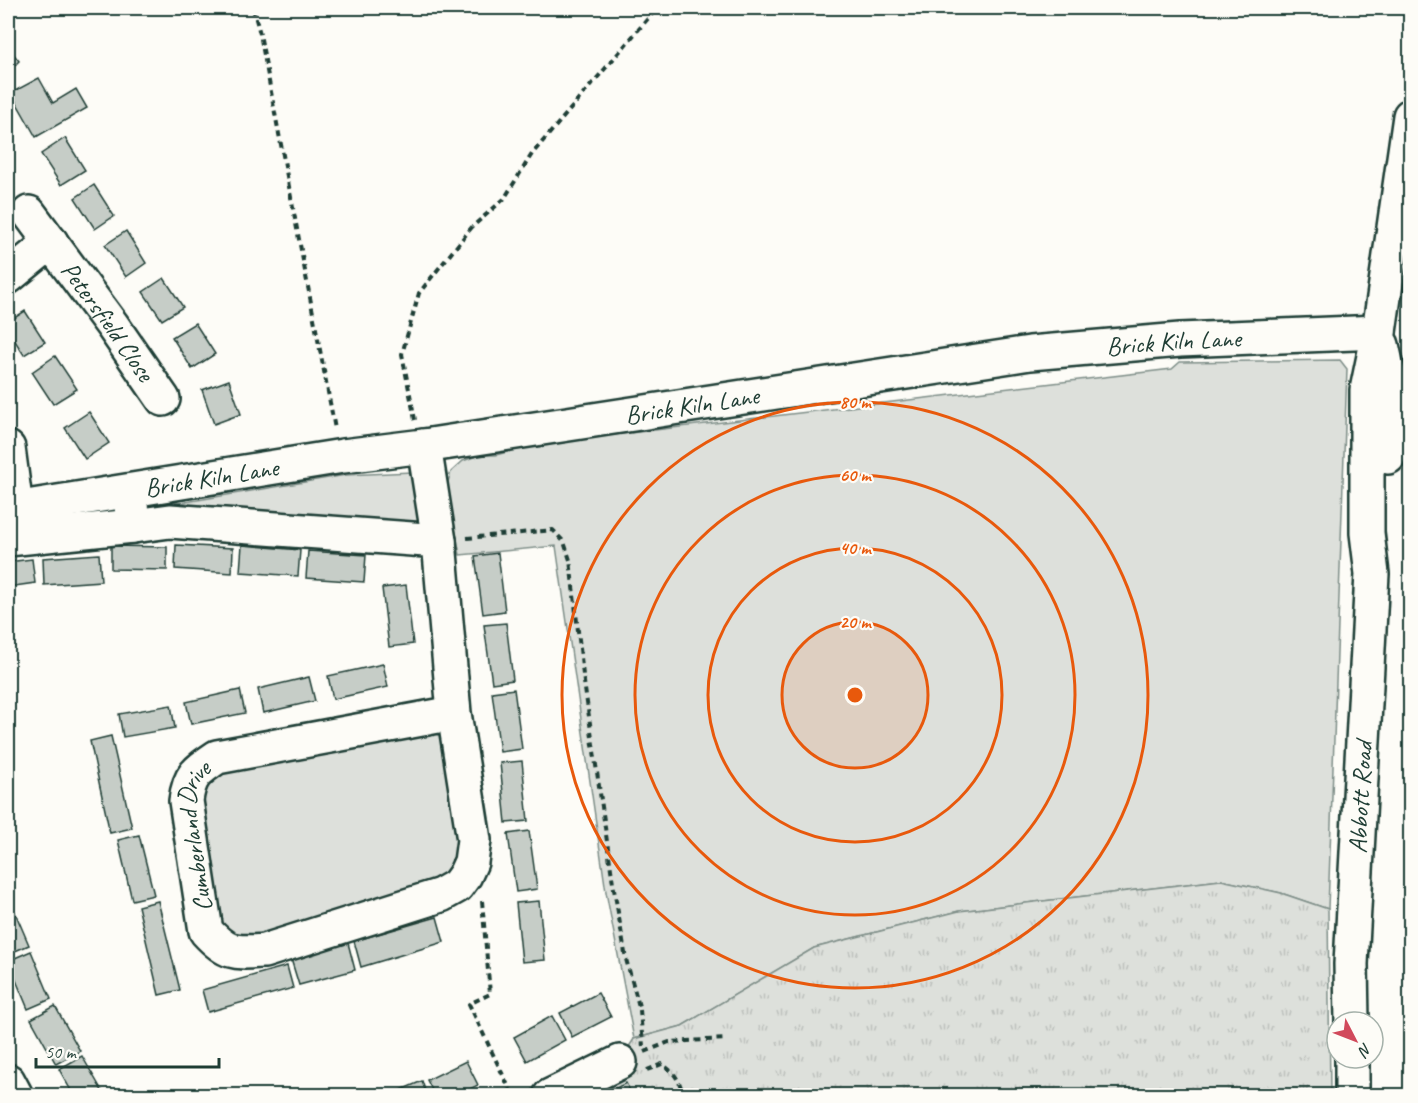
<svg xmlns="http://www.w3.org/2000/svg" width="1418" height="1103" viewBox="0 0 1418 1103" font-family="Caveat,sans-serif">
<defs>
<pattern id="park-tufts" width="24" height="20" patternUnits="userSpaceOnUse" patternTransform="scale(1.5)"><rect width="24" height="20" fill="#dde0db"/><path d="M3 7l-1-3M5 7V3M7 7l1-3M15 17l-1-3M17 17v-4M19 17l1-3" fill="none" stroke="#bdc1bd"/></pattern>
</defs>
<rect width="100%" height="100%" fill="#fdfcf7"/>
<filter id="ink" filterUnits="userSpaceOnUse"><feTurbulence type="fractalNoise" baseFrequency=".0167" numOctaves="2"/><feDisplacementMap in="SourceGraphic" scale="12" xChannelSelector="R" yChannelSelector="G"/><feConvolveMatrix kernelMatrix="1 2 1 2 8 2 1 2 1" color-interpolation-filters="sRGB"/></filter>
<g filter="url(#ink)">
<g fill="#dde0db" stroke="#7e8e88" stroke-width="1.5">
<path d="M1340,360L1347,369L1328,909L1281,893L1221,880L959,911L814,948L682,1026L634,1039L606,892L556,546L460,555L447,485L451,472L463,461L479,455H496L537,444L1172,369L1180,362Z"/>
<path d="M412,472L426,531L148,508L150,505H168L346,475Z"/>
<path d="M432,729L443,734L463,848L452,879L251,943L215,927L199,795L204,785L228,765Z"/>
</g>
<path fill="url(#park-tufts)" stroke="#7e8e88" stroke-width="1.5" d="M1221,880L1281,893L1328,909L1330,1095L597,1096L634,1039L682,1026L814,948L959,911Z"/>
<g fill="#c6cdc7" stroke="#1f3d34" stroke-width="1.5">
<path d="M8,47L19,61L8,72Z"/>
<path d="M39,78L53,103L76,89L87,108L36,137L11,93Z"/>
<path d="M65,138L85,170L61,185L41,154Z"/>
<path d="M94,185L114,216L95,229L75,198Z"/>
<path d="M126,231L146,263L126,277L105,245Z"/>
<path d="M164,278L183,307L162,320L143,292Z"/>
<path d="M25,311L45,342L24,355L8,330V322Z"/>
<path d="M195,323L215,354L192,369L172,337Z"/>
<path d="M55,356L77,389L53,404L32,372Z"/>
<path d="M229,380L241,414L214,424L202,390Z"/>
<path d="M89,412L109,443L85,459L65,428Z"/>
<path d="M176,545L233,548L232,573L175,569Z"/>
<path d="M242,545L300,550L298,576L240,572Z"/>
<path d="M111,546L167,547V570L111,569Z"/>
<path d="M308,551L366,555L364,582L306,578Z"/>
<path d="M498,553L505,611L483,614L475,556Z"/>
<path d="M99,554L101,581L44,585L43,558Z"/>
<path d="M32,559L35,583L8,587V562Z"/>
<path d="M406,585L413,644L389,647L382,588Z"/>
<path d="M506,623L513,680L492,683L484,625Z"/>
<path d="M383,664L388,687L333,699L328,676Z"/>
<path d="M309,677L315,701L263,713L258,689Z"/>
<path d="M514,689L522,749L500,752L492,692Z"/>
<path d="M240,690L245,713L191,724L186,702Z"/>
<path d="M171,705L175,728L123,737L119,714Z"/>
<path d="M111,736L132,828L110,833L90,741Z"/>
<path d="M522,761L528,821L506,823L500,763Z"/>
<path d="M529,831L537,889L516,892L508,834Z"/>
<path d="M139,835L154,895L132,900L118,840Z"/>
<path d="M158,901L180,990L159,995L138,906Z"/>
<path d="M539,901L545,960L522,962L516,903Z"/>
<path d="M11,903L29,945L8,954V905Z"/>
<path d="M437,917L444,942L361,967L354,941Z"/>
<path d="M348,943L355,970L299,985L291,959Z"/>
<path d="M31,951L51,999L28,1009L8,961Z"/>
<path d="M287,966L293,988L208,1012L202,990Z"/>
<path d="M598,993L611,1017L572,1037L560,1013Z"/>
<path d="M55,1006L80,1051L56,1064L31,1019Z"/>
<path d="M552,1016L565,1040L527,1061L514,1037Z"/>
<path d="M82,1056L105,1096H74L59,1069Z"/>
<path d="M466,1061L478,1085L456,1096H435L427,1080Z"/>
<path d="M422,1081L427,1096H387Z"/>
<path d="M626,1083L633,1096H605L604,1094Z"/>
</g>
<g fill="none" stroke-linecap="round" stroke-linejoin="round">
<defs>
<g id="minor">
<path id="s1" d="M29,213L112,325L163,399"/>
<path d="M8,277L51,242"/>
<path id="s2" d="M424,446L439,541L454,713L474,840L471,862L465,875L457,886L441,895L264,951C234,953 227,954 206,931L186,801C189,776 196,771 217,757L454,713"/>
<path d="M8,448L16,508"/>
<path id="s3" d="M8,510L343,456L424,446L1030,353L1180,340L1379,332"/>
<path d="M133,526L170,521L439,541"/>
<path d="M8,539L133,526L131,504"/>
<path d="M8,1081L16,1096"/>
<path d="M550,1096L620,1062"/>
</g>
<g id="major">
<path d="M1382,345L1392,390L1388,457"/>
<path id="s4" d="M1352,1022L1351,964L1372,574L1367,533V390L1379,332L1410,116"/>
<path d="M1352,1058V1096"/>
</g>
</defs>
<use href="#minor" stroke="#1f3d34" stroke-width="38"/>
<use href="#major" stroke="#1f3d34" stroke-width="38"/>
<g stroke="#1f3d34" stroke-width="4" stroke-dasharray="6 4.5" stroke-linecap="butt">
<path d="M253,8L260,34L335,429"/>
<path d="M415,420L402,354L419,293L472,227L504,199L532,154L657,8"/>
<path d="M467,538L553,530L564,542L570,560L583,675L613,883L626,959L640,1010L643,1046"/>
<path d="M482,901L490,994L469,1004L513,1096"/>
<path d="M645,1052L669,1042L725,1039"/>
<path d="M647,1070L662,1064C675,1073 680,1080 683,1096"/>
</g>
<use href="#minor" stroke="#fdfcf7" stroke-width="33"/>
<use href="#major" stroke="#fdfcf7" stroke-width="33"/>
</g>
</g>
<circle cx="855" cy="695" r="73" fill="#e8590c" fill-opacity=".12"/>
<g fill="none" stroke="#e8590c" stroke-width="3">
<circle cx="855" cy="695" r="73"/>
<circle cx="855" cy="695" r="147"/>
<circle cx="855" cy="695" r="220"/>
<circle cx="855" cy="695" r="293"/>
</g>
<g text-anchor="middle" dominant-baseline="central" stroke-width="4.5" stroke-linejoin="round" paint-order="stroke">
<g font-size="26" fill="#1f3d34" stroke="#fdfcf7">
<text stroke="none"><textPath href="#s1" startOffset="134">Petersfield Close</textPath></text>
<text stroke="none"><textPath href="#s3" startOffset="1178">Brick Kiln Lane</textPath></text>
<text stroke="none"><textPath href="#s3" startOffset="692">Brick Kiln Lane</textPath></text>
<text stroke="none"><textPath href="#s3" startOffset="206">Brick Kiln Lane</textPath></text>
<text stroke="none"><textPath href="#s4" startOffset="225">Abbott Road</textPath></text>
<text stroke="none"><textPath href="#s2" startOffset="814">Cumberland Drive</textPath></text>
</g>
</g>
<circle cx="855" cy="695" r="9" fill="#e8590c" stroke="#fdfcf7" stroke-width="3"/>
<g font-size="18" text-anchor="middle" font-weight="bold" fill="#e8590c" stroke="#fdfcf7" stroke-width="4.5" stroke-linejoin="round" paint-order="stroke">
<text x="855" y="408">80 m</text>
<text x="855" y="481">60 m</text>
<text x="855" y="554">40 m</text>
<text x="855" y="628">20 m</text>
</g>
<rect width="1418" height="1103" fill="none" stroke="#fdfcf7" stroke-width="30"/>
<rect x="15" y="15" width="1388" height="1073" fill="none" stroke="#1f3d34" stroke-width="2" filter="url(#ink)"/>
<g transform="translate(1355 1040) rotate(132)"><circle r="28" fill="#fdfcf7" stroke="#a4b0a9" stroke-width="1.5"/>
<path d="M0-4.5L10 22L0 15L-10 22Z" fill="#d1495b"/>
<text y="-9" font-size="16" font-weight="bold" text-anchor="middle" fill="#1f3d34">N</text>
</g>
<path d="M36 1058v9h183v-9" fill="none" stroke="#1f3d34" stroke-width="3"/>
<text x="45" y="1058" font-size="18" fill="#1f3d34" stroke="#fdfcf7" stroke-width="4.5" paint-order="stroke">50 m</text>
</svg>
